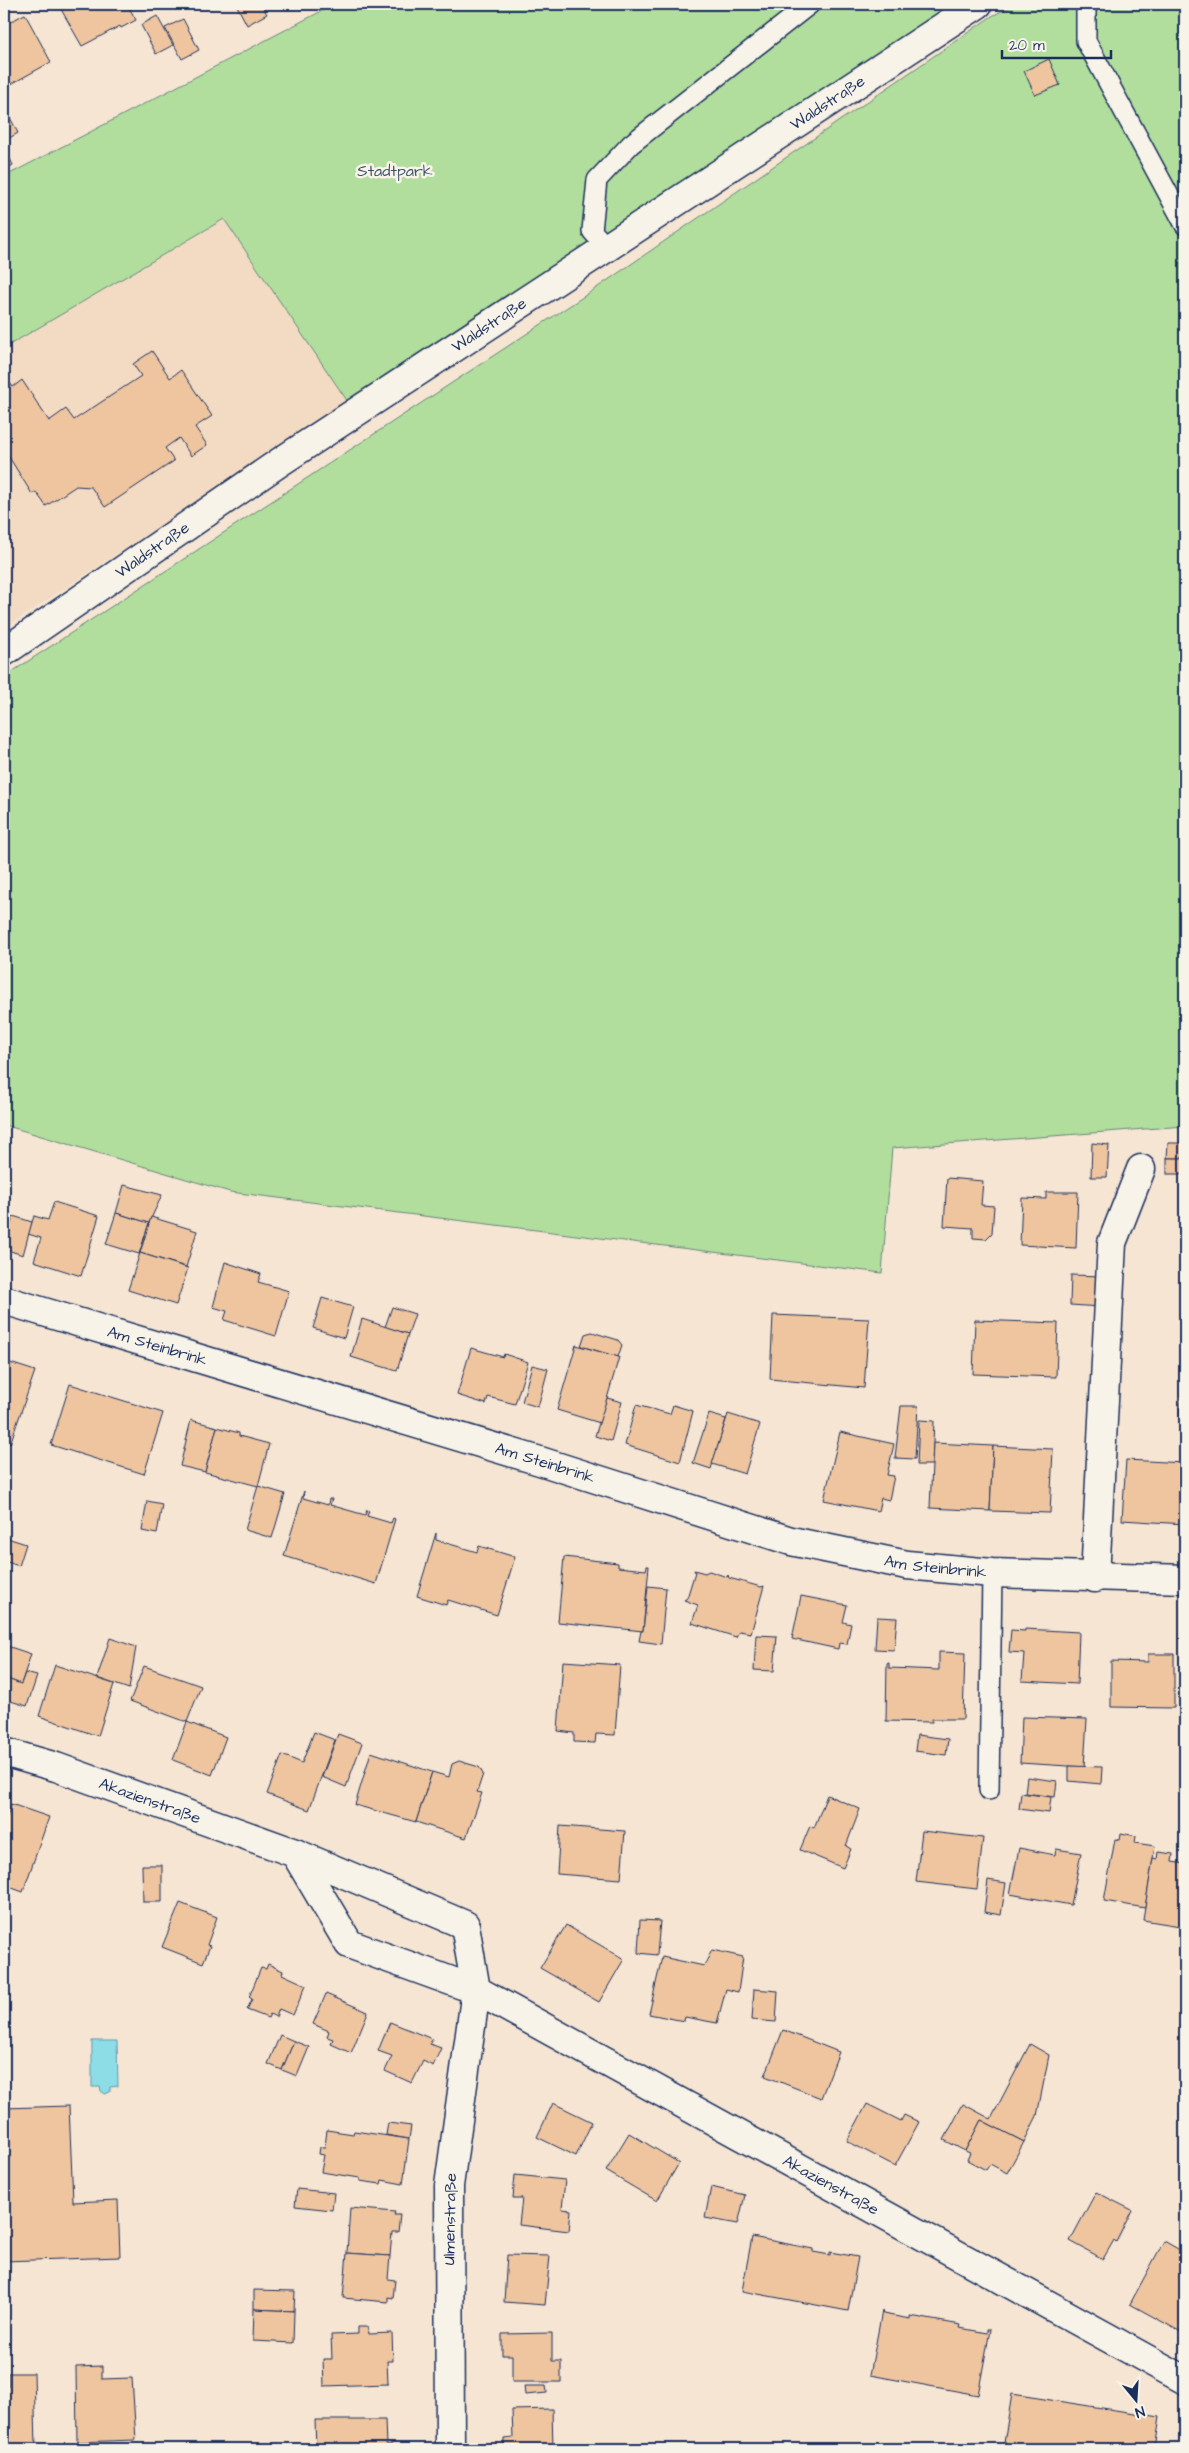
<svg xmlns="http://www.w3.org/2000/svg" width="1189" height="2453" viewBox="0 0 1189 2453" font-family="'Architects Daughter',sans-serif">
<rect width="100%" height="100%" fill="#f5e5d2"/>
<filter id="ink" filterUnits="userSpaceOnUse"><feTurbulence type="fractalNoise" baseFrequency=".02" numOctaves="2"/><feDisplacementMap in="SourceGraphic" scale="10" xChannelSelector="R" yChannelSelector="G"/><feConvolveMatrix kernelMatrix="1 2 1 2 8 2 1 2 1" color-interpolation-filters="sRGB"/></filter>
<g filter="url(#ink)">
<path fill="#f3dbc3" d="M225,219L348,402L11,624L4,609V348Z"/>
<g fill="#b1de9c" stroke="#66867d">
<path d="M335,4H954L348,402L224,219L4,348V177Z"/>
<path d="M1016,4H1185V1126L892,1148L882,1273L230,1192L4,1125V677L595,289L992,16Z"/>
</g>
<path fill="#8cdde6" stroke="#5f97b0" d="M92,2041H117L118,2086L110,2087V2092L105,2094L101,2091L100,2087H92Z"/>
<g fill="#efc59f" stroke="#1b2f5e">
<path d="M58,4H127L136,20L121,28L120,26L82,46Z"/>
<path d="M167,4H181L170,10Z"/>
<path d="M236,4H261L267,14L247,25Z"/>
<path d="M25,14L51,62L4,88V25Z"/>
<path d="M157,16L173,45L156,54L141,25Z"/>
<path d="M183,19L199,50L182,59L165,28Z"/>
<path d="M1049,59L1060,85L1035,95L1024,71Z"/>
<path d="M4,106L18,133L4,141Z"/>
<path d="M4,147L13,165L4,170Z"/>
<path d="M152,351L170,378L181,370L212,416L195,427L207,445L191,456L179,438L165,448L174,461L105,507L91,487L76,486L46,506L36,492L32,494L4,449V382L7,379L13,387L22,380L49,421L66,409L74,420L141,376L133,364Z"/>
<path d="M1092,1143L1109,1145L1107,1177H1091Z"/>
<path d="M1168,1143H1185V1158H1167Z"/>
<rect x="1167" y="1158" width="18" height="16"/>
<path d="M947,1178L983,1181L981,1205L994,1206L992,1233L986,1239L973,1238V1228L944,1226Z"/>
<path d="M124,1185L162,1195L149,1223L116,1213Z"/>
<path d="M1046,1192H1078L1076,1248L1020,1245L1022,1198L1046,1199Z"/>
<path d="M54,1202L99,1216L81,1276L34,1261L41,1238L28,1234L34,1216L48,1220Z"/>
<path d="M116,1213L149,1223L139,1254L106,1244Z"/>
<path d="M13,1216L32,1222L23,1255L4,1249Z"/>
<path d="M151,1217L197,1231L186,1267L140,1253Z"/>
<path d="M140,1253L188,1268L176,1305L128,1290Z"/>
<path d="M225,1262L261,1274L258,1282L289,1291L276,1336L224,1320L227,1311L213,1307Z"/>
<path d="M1071,1275L1102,1276L1101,1307L1070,1305Z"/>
<path d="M322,1298L353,1307L344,1338L313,1328Z"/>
<path d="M392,1307L415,1314L408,1334L385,1327Z"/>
<path d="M773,1315L869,1319L864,1388L770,1379Z"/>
<path d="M362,1319L408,1334L397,1371L351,1357Z"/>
<path d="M975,1320L1058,1323L1056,1377L973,1374Z"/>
<path d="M592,1332L618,1340L622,1345L618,1357L581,1346L585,1334Z"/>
<path d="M576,1345L619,1357L600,1423L557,1410Z"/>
<path d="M471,1348L503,1357L504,1354L528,1362L515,1404L488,1397L486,1404L457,1395Z"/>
<path d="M4,1361L35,1371L10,1444L4,1442Z"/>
<path d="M532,1365L548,1369L538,1407L522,1402Z"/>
<path d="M70,1384L163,1413L144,1474L51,1445Z"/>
<rect x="1180" y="1397" width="5" height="20"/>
<path d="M607,1398L622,1402L611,1441L595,1436Z"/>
<path d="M636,1405L670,1414L673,1405L693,1411L680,1462L625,1445Z"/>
<path d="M901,1406H918L915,1459L895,1458Z"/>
<path d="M709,1414L726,1419L711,1469L693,1463Z"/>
<path d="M728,1414L760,1424L745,1474L712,1464Z"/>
<path d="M191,1420L217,1427L205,1472L180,1466Z"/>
<path d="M919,1420L934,1421L932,1465H917Z"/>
<path d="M217,1427L239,1433V1436L269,1444L258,1486L205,1472Z"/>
<path d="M840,1432L894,1444L887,1475L894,1476L889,1500L881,1498L878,1511L824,1500Z"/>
<path d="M933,1443L993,1446L990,1511L930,1508Z"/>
<path d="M993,1446L1053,1449L1050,1513L990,1511Z"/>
<path d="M1126,1460L1185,1463V1524L1122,1520Z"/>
<path d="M258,1486L285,1494L272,1538L245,1530Z"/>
<path d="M304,1491L303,1498L328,1505L329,1499H332L330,1505L365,1515L367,1510L369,1511L367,1516L391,1523L393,1518L395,1519L376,1584L284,1556Z"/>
<path d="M147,1501L162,1504L157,1534L142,1531Z"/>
<path d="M436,1533V1540L477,1552L479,1546L515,1557L497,1615L448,1600L446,1605L417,1596Z"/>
<path d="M4,1537L26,1544L19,1566L4,1561Z"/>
<path d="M564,1557L618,1563V1567L646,1570L647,1566H649L643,1631L558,1622Z"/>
<path d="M694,1570L705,1573L709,1571L727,1577L728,1575L729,1578L761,1587L764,1586L751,1633L739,1631L736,1637L692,1623L698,1605L684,1600L687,1598L695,1572Z"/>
<path d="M648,1586L666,1588L661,1644L639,1641L641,1631H643Z"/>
<path d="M801,1596L847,1605L843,1622L851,1624L847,1644L839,1643L838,1649L792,1639Z"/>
<path d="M877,1617L897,1618L894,1650L875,1649Z"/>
<path d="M1025,1629L1079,1632L1077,1684L1022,1681L1024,1653L1009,1652L1011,1630L1025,1631Z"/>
<path d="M756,1635L777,1636L774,1671L754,1670Z"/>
<path d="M110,1638L136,1647L129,1689L97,1678Z"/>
<path d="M4,1645L31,1654L21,1684L7,1679L4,1690Z"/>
<path d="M939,1652L965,1653L963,1719H932V1722L886,1721L887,1663H889V1668L939,1670Z"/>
<path d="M1148,1654H1174V1708L1111,1707V1661L1148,1662Z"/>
<path d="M563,1661L620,1665L615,1735L596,1734L595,1743L574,1742V1733L558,1731Z"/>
<path d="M55,1665L114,1684L98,1736L39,1716Z"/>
<path d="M144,1666L201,1686L187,1722L130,1701Z"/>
<path d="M25,1673L37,1676L27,1706L4,1699L7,1679L21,1684Z"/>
<path d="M1022,1717L1087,1719L1084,1767L1020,1763Z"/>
<path d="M187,1722L226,1737L212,1775L173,1760Z"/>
<path d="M314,1732L335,1740L309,1810L267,1794L282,1755L302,1763Z"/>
<path d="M338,1734L362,1743L346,1787L322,1777Z"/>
<path d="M917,1735L948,1739L946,1755L915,1751Z"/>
<path d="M371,1752L432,1772L416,1822L355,1805Z"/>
<path d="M459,1761L479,1767L483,1774L477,1792L482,1793L466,1838L416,1822L432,1772L449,1777L452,1764Z"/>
<path d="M1069,1766L1102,1767L1101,1784L1069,1781Z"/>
<path d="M1027,1777L1057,1781L1055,1797L1025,1793Z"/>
<path d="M1021,1793L1051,1797L1049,1813L1019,1809Z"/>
<path d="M827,1795L860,1809L846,1846L851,1849L843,1868L800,1850L810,1826L814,1828Z"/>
<path d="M11,1804L49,1817L23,1892L4,1885V1826Z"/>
<path d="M560,1826L625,1831L621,1879L557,1874Z"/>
<path d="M922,1831L983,1838L977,1889L916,1882Z"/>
<path d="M1121,1833L1136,1836L1135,1843L1155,1846L1145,1908L1104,1901L1115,1839L1120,1840Z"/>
<path d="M1019,1848L1055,1855L1056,1849L1081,1853L1071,1905L1010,1894Z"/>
<path d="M1158,1852L1173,1854L1172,1862L1185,1864V1897L1180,1926L1143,1920L1153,1858L1157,1859Z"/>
<path d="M142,1865H162V1902H143Z"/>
<path d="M988,1880L1006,1883L1001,1915L984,1912Z"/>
<path d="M180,1903L217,1917L207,1945L210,1946L203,1963L162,1947Z"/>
<path d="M640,1920L660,1921L657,1955L638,1953Z"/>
<path d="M566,1925L624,1959L599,2002L540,1968Z"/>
<path d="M712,1950L743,1957L738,1992L726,1989L717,2023L685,2017L684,2021L649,2014L662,1957L704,1966Z"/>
<path d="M268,1964L283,1971L282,1974L306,1985L293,2015L279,2009L276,2017L270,2014L268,2018L247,2010L252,1999L249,1997L261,1968L266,1969Z"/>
<path d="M754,1989L778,1991L776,2022L752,2020Z"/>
<path d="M326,1994L368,2012L351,2053L331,2044L333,2039L327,2037L329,2031L313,2024Z"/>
<path d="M390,2022L432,2039L430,2044L441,2048L433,2066L423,2061L412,2083L385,2071L392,2056L378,2051Z"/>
<path d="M783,2030L839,2052L821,2098L765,2076Z"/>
<path d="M280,2035L294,2041L282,2070L268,2064Z"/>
<path d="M294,2041L309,2047L297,2076L282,2070Z"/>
<path d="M1030,2044L1049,2055L1037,2116L1024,2142L981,2120L965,2151L944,2140L963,2104L991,2119Z"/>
<path d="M553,2103L592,2122L576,2156L537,2137Z"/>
<path d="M867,2104L901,2121L904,2115L919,2122L895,2166L847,2141Z"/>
<path d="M69,2106L73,2202L118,2200L120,2257L4,2261V2108Z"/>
<path d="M981,2120L1024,2142L1007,2173L990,2164L986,2170L967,2160L970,2153L965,2151Z"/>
<path d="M388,2123L411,2126L409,2139L386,2135Z"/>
<path d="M327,2130L353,2134L354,2131L409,2139L403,2184L382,2180L381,2184L360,2181V2178L321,2172L324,2155L319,2154L320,2147H325Z"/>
<path d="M629,2133L679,2163L657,2201L606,2171Z"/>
<path d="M515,2175L565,2180L562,2209L571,2210L569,2231L519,2225L522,2198H513Z"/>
<path d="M711,2187L745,2195L738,2224L705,2218Z"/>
<path d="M297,2189L334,2193L332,2210L295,2206Z"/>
<path d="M1096,2192L1132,2210L1116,2242L1114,2240L1103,2259L1070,2241Z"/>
<path d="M350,2208L395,2212L394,2215H400L398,2232H392L390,2256L347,2253Z"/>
<path d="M752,2237L813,2249V2252L830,2255V2252L858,2257L848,2311L742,2291Z"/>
<path d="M1164,2241L1185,2253V2324L1181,2332L1130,2304Z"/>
<path d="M347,2253L390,2256L388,2279L395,2280L393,2298L388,2297V2302L343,2298Z"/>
<path d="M507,2255L550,2256L545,2305L504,2302Z"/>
<path d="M254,2290L295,2291L294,2311L254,2309Z"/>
<path d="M254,2309L294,2311L293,2343L253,2341Z"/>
<path d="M882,2311L883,2314L910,2319V2316L961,2325L960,2328L987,2333V2330H990L978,2395L870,2375Z"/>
<path d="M358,2327H368L369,2334L392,2333L393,2361H387L388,2384L324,2386L323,2359H332L331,2335L358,2334Z"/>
<path d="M552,2333V2361H561V2382H512V2355H502V2334Z"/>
<path d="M102,2366V2379L132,2378L136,2440L77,2442L76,2367Z"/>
<path d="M8,2373H34L36,2447L4,2448V2386H8Z"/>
<path d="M524,2386H546L547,2393L525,2395Z"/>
<path d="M1012,2394L1160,2417L1155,2449H1003Z"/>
<path d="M552,2409L553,2449H504V2439L513,2438L512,2410Z"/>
<path d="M315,2420H385L386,2445H392V2449H316Z"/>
</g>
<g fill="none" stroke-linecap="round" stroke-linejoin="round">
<defs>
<g id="service">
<path d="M1086,4V41L1185,225"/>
<path d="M607,248L592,231L597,180L631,144L810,4"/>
<path d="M989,1790L992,1573"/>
</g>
<g id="minor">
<path id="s1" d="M4,652L280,462L978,4"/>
<path id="s2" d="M4,1300L540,1461L791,1541L907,1565L992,1573L1185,1579"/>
<path d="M1095,1578L1112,1243L1141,1169"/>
<path id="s3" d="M4,1752L56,1767L295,1853L349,1944L476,1990L1185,2380"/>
<path d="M295,1853L465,1925L476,1990L449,2186L450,2449"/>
</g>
</defs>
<use href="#service" stroke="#1b2f5e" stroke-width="22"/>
<use href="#minor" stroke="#1b2f5e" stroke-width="31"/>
<use href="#service" stroke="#f7f3e8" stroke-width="19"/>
<use href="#minor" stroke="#f7f3e8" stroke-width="28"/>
</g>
</g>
<g text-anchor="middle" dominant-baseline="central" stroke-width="5" stroke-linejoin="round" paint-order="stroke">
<g font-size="16" fill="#1b2f5e" stroke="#f7f3e8">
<text stroke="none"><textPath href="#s1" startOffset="990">Waldstraße</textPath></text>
<text stroke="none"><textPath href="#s1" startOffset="585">Waldstraße</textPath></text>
<text stroke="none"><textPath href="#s1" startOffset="180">Waldstraße</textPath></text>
<text stroke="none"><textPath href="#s2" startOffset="160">Am Steinbrink</textPath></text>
<text stroke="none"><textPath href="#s2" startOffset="565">Am Steinbrink</textPath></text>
<text stroke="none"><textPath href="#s2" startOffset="970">Am Steinbrink</textPath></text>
<text stroke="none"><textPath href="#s3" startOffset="154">Akazienstraße</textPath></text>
<text stroke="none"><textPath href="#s3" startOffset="954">Akazienstraße</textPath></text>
<text transform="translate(450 2219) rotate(-89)">Ulmenstraße</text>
</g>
<g font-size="16" fill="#39526a" stroke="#f7f3e8">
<text x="395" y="171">Stadtpark</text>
</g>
</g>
<rect width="1189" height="2453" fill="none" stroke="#f7f3e8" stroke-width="20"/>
<rect x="10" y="10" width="1169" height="2433" fill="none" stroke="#1b2f5e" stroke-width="2" filter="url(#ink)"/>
<g transform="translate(1136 2400) rotate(162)" stroke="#f7f3e8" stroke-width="4" paint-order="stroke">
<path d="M0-4L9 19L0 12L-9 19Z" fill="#1b2f5e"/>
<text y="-8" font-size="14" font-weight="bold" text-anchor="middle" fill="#1b2f5e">N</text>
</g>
<path d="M1002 50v8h109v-8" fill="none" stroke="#1b2f5e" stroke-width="2.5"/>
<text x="1009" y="50" font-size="15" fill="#1b2f5e" stroke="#f7f3e8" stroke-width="4" paint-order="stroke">20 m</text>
</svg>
